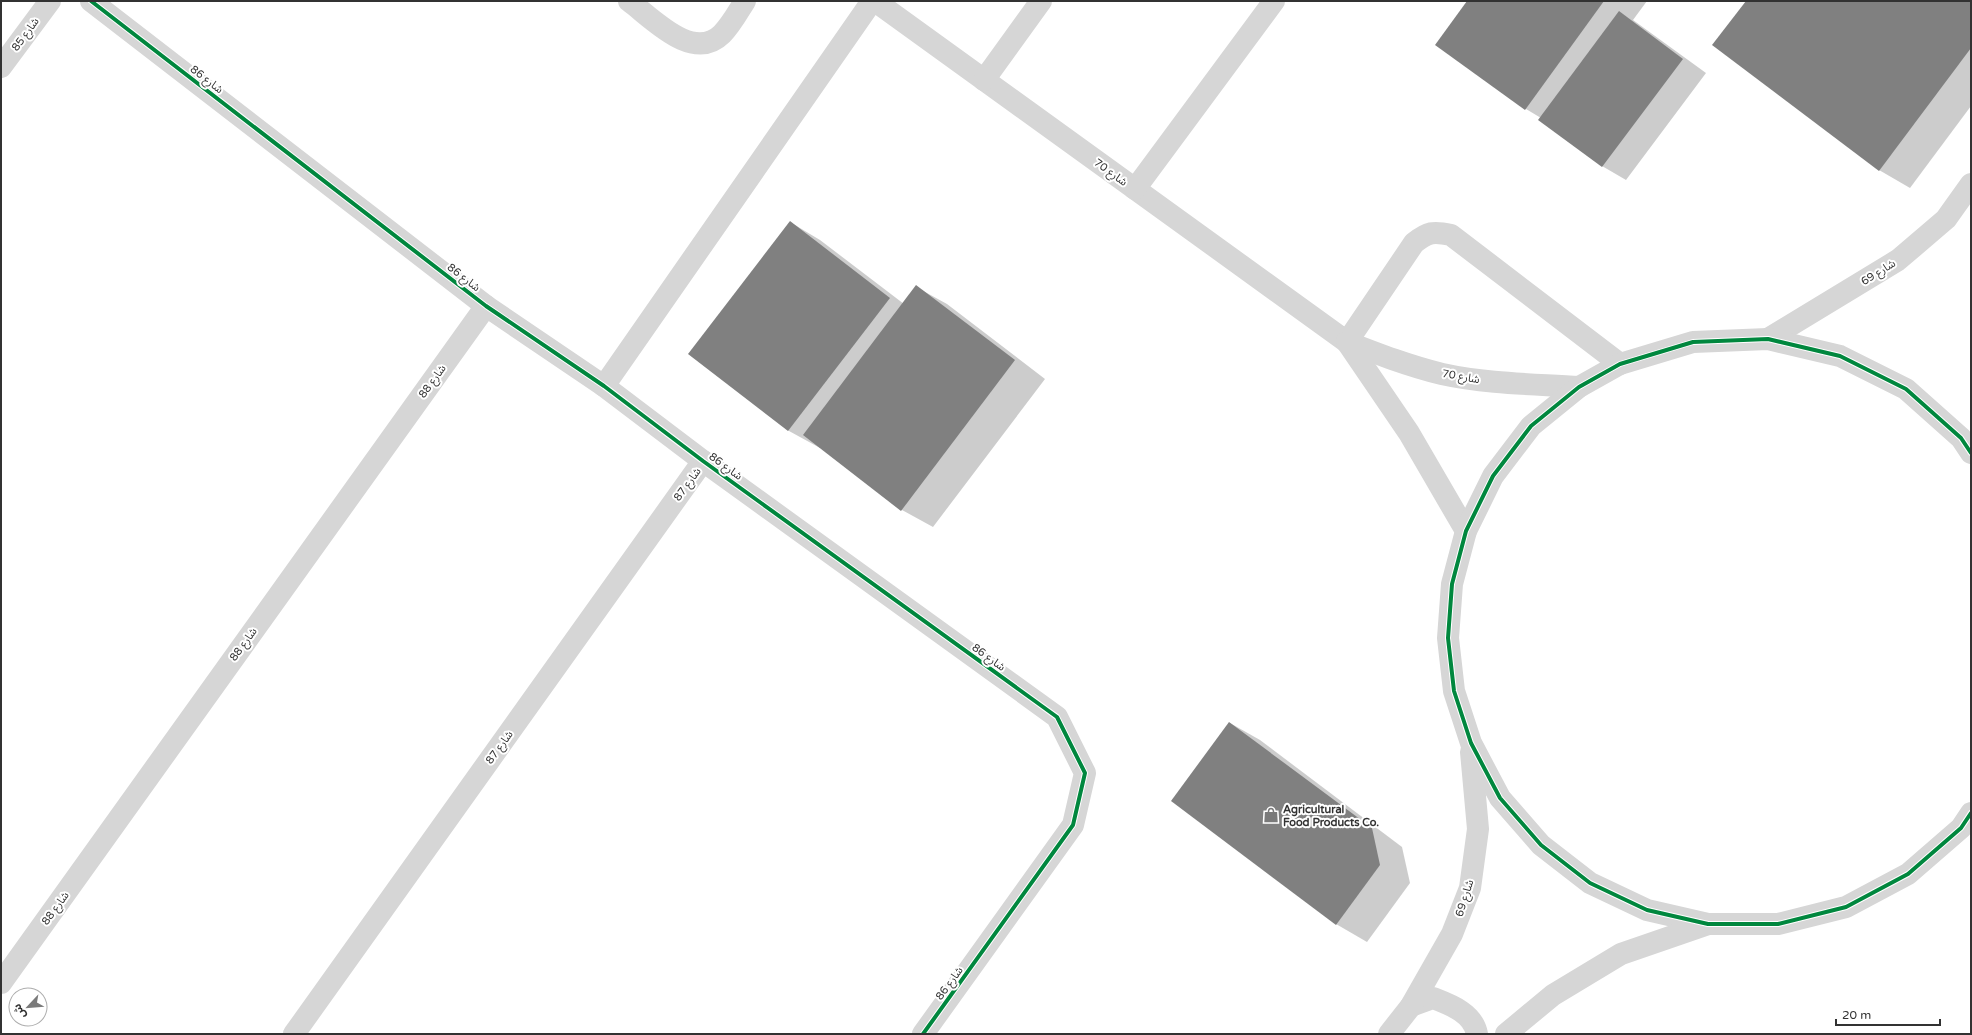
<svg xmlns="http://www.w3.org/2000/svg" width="1972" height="1035" font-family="'Varela Round','Noto Sans Arabic',sans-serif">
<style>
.shadow{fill:#0003}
.building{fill:#808080}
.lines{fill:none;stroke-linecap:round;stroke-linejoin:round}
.minor{stroke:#d6d6d6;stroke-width:22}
.cycleway-casing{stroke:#fff;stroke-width:6}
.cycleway{stroke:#00873e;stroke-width:4}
.labels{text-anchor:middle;stroke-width:4;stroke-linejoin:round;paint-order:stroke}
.street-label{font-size:11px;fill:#323232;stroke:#fff}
.poi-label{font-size:11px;font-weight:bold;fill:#323232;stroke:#fff;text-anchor:start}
</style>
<rect width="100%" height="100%" fill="#fff"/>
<!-- shadow -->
<g class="shadow">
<polygon points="1468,1 1647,1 1633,20 1706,73 1626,180 1602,166 1541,118 1526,109 1436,45"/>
<polygon points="1747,1 1971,1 1971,106 1910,188 1879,170"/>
<polygon points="790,222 820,240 904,304 916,287 947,304 1045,379 933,527 902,510 820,447 820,448 789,431 689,354"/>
<polygon points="1230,723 1260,740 1402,847 1410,883 1367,942 1336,924"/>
</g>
<!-- building -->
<g class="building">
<polygon points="1467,1 1604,1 1525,110 1435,45"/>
<polygon points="1746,1 1971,1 1971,48 1879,171 1712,45"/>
<polygon points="1619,11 1683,59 1602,167 1538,120"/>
<polygon points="790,221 890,298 788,431 688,354"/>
<polygon points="916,285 1015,360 901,511 803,435"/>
<polygon points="1229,722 1372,828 1380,865 1336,925 1171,801"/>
</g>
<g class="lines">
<!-- minor -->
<g class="minor">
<polyline points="91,1 486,306 604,386 703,461 1057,717 1085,773 1073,825 923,1034"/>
<path d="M629,1C652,18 693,63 722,34C731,25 738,12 745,1"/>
<path d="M875,1L1347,342C1378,354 1409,366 1442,374C1487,384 1534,384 1579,387"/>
<polyline points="1,67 50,1"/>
<polyline points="984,80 1041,1"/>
<polyline points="1135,189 1274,1"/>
<polyline points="1768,339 1898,260 1946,219 1971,184"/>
<path d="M1347,342L1414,243C1428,232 1433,231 1451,235L1620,364"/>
<polyline points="1347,342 1409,433 1466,531"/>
<polyline points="604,386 872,1"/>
<polyline points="1971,453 1961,438 1906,389 1840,356 1768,339 1693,342 1620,364 1579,387 1531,426 1493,476 1466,531 1452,584 1448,638 1454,691 1471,743 1500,798 1541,845 1590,883 1647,910 1708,924 1778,924 1846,907 1908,874 1961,828 1971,813"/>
<polyline points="1,983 486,306"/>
<path d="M1411,1006L1433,998C1451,1005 1473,1013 1477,1034"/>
<polyline points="294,1034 703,461"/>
<polyline points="1389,1034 1411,1006 1452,934 1470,888 1478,829 1471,752"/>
<polyline points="1506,1034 1553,995 1621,954 1708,924"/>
</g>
<defs>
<g id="cycleway">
<polyline points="91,1 486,306 604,386 703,461 1057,717 1085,773 1073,825 923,1034"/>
<polyline points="1971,453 1961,438 1906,389 1840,356 1768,339 1693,342 1620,364 1579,387 1531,426 1493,476 1466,531 1452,584 1448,638 1454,691 1471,743 1500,798 1541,845 1590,883 1647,910 1708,924 1778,924 1846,907 1908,874 1961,828 1971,813"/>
</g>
</defs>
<!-- cycleway casing -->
<use href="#cycleway" class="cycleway-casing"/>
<!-- cycleway -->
<use href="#cycleway" class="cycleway"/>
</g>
<!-- icons -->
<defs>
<symbol id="shop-bare" viewBox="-9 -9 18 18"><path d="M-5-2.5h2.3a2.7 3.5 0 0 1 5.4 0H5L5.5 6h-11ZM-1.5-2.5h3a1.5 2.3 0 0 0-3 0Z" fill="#7a7a7a" stroke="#fff" stroke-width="2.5" paint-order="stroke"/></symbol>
</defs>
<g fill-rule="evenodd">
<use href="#shop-bare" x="1260" y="804" width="22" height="22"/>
</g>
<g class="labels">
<!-- street labels -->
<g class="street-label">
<text transform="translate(25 34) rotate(-54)" y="4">شارع 85</text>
<text transform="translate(207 79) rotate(38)" y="4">شارع 86</text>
<text transform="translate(1111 172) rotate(36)" y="4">شارع 70</text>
<text transform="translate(1878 272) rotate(-32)" y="4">شارع 69</text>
<text transform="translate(464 277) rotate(38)" y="4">شارع 86</text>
<text transform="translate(1461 376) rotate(10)" y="4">شارع 70</text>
<text transform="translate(432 381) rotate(-54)" y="4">شارع 88</text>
<text transform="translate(726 466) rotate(36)" y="4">شارع 86</text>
<text transform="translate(687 484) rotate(-54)" y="4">شارع 87</text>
<text transform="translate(243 644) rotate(-54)" y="4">شارع 88</text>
<text transform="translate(989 657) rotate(36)" y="4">شارع 86</text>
<text transform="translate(499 747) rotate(-54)" y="4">شارع 87</text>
<text transform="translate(1464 898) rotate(-73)" y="4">شارع 69</text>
<text transform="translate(55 908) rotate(-54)" y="4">شارع 88</text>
<text transform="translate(949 983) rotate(-54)" y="4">شارع 86</text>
</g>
<!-- poi labels -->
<g class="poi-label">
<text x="1283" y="813">Agricultural<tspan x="1283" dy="13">Food Products Co.</tspan></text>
</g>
</g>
<!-- border -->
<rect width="1972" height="1035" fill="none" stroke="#323232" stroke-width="4"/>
<!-- north arrow -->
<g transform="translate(28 1007) rotate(244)"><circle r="19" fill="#ffffff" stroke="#adadad"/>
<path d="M0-3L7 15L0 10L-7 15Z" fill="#7a7a7a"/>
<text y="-6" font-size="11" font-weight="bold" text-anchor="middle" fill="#323232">ش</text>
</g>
<!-- scale -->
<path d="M1836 1019v6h104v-6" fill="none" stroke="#323232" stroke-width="2"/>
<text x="1842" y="1019" font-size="12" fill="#323232" stroke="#ffffff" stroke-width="3" paint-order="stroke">20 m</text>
</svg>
